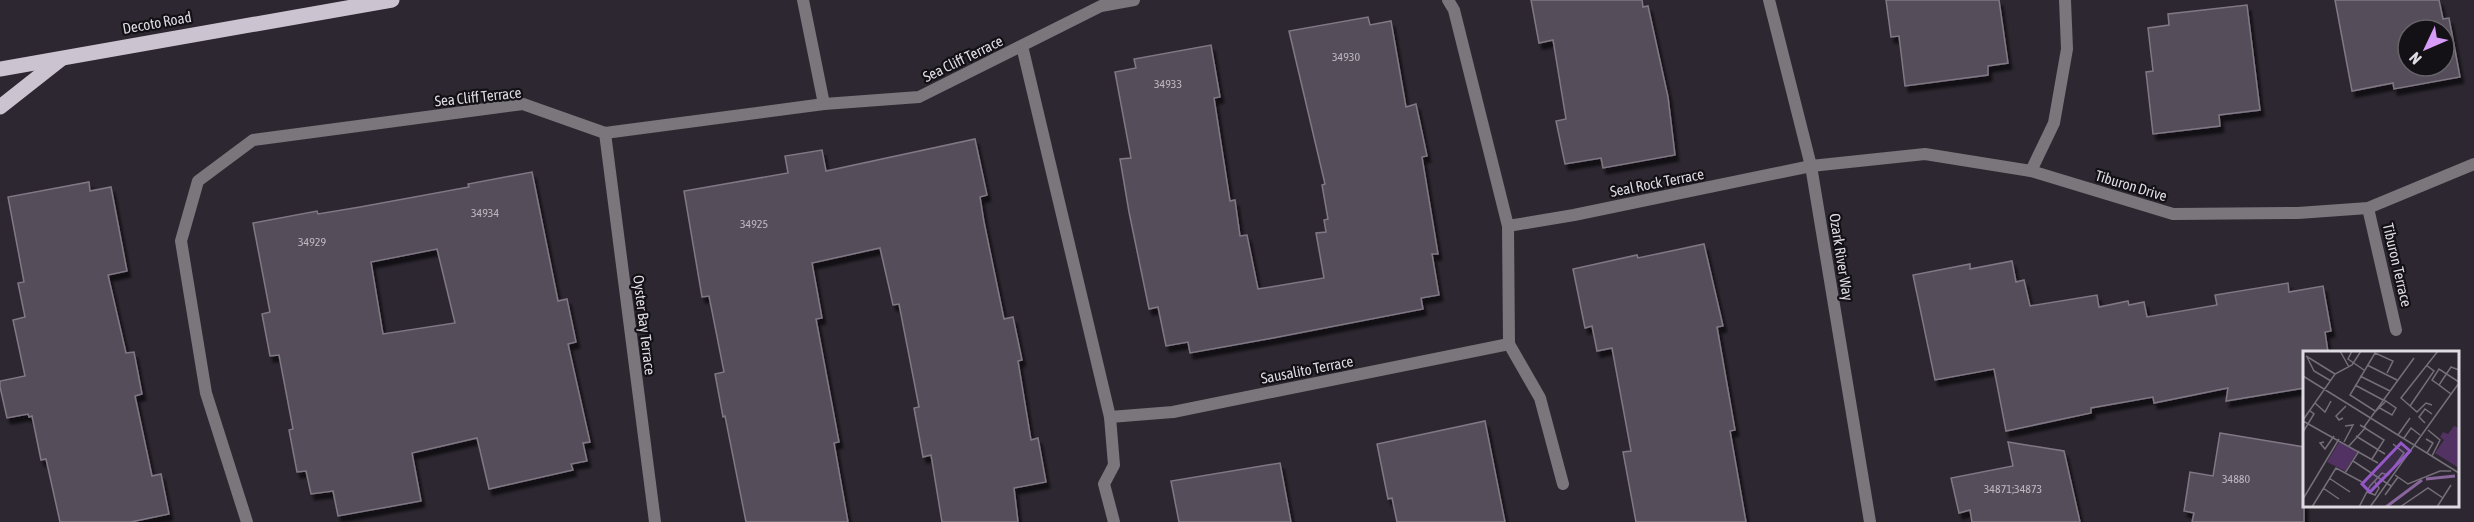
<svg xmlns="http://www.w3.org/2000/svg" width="2474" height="522" font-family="'Asap Condensed',sans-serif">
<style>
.building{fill:#554e5a;stroke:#817885;stroke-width:1.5;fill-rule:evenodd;filter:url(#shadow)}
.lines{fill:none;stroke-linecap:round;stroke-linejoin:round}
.street{stroke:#7a767c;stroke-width:12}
.primary{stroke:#cbc3cf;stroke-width:15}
.labels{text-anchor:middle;stroke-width:4.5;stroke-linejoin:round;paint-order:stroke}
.number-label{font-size:12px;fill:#bcb8c0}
.street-label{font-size:15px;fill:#dfdbe2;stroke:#141116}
.inset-river{fill:none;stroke:#89659d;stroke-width:3}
.inset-road{fill:none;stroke:#746f78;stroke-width:1.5}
.view{fill:#9458c8;fill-opacity:0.15;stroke:#9458c8;stroke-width:3}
.inset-edge{fill:none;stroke:#dfdbe2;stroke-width:3}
</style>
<defs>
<filter id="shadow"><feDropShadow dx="3.5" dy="6" stdDeviation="1.5" flood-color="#0009"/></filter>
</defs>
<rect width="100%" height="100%" fill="#2d2731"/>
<!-- building -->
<g class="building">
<polygon points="1531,0 1642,0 1643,7 1648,6 1668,97 1675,155 1603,168 1601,158 1565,164 1556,121 1566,119 1553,40 1539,43"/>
<polygon points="1886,0 1999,0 2008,63 1988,66 1988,75 1905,86 1899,36 1891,37"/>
<path d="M2335,0H2439L2443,19L2449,18L2460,77L2394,89L2393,83L2352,91ZM2408,30H2444V66H2408Z"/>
<polygon points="2247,5 2260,110 2219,115 2220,126 2153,134 2146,72 2153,71 2148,28 2169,25 2168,14"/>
<polygon points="1368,17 1370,25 1391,21 1406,107 1416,104 1427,156 1422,157 1438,254 1432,254 1439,295 1421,298 1423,309 1273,338 1190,353 1188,342 1166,346 1158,307 1149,309 1129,212 1120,159 1131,158 1115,72 1136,68 1134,59 1211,45 1220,97 1214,98 1230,201 1235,200 1240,236 1247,235 1258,289 1324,278 1316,233 1326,232 1324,220 1328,219 1322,185 1325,184 1289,31"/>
<polygon points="975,139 987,195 980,197 984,222 1004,319 1013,317 1022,360 1018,361 1031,440 1038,438 1046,482 1014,488 1018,522 942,522 931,455 923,457 914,408 919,407 899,304 893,305 880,248 812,263 822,318 816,319 839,442 834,443 848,522 746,522 725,416 723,417 715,374 724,372 709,296 702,297 684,191 788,173 785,156 822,150 826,171"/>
<path d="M532,172L558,301L567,299L576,342L568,344L590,442L583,443L587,461L571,464L573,470L489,489L477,438L412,453L421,501L338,516L333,491L311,494L306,471L297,472L289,430L293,429L279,355L270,356L262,314L270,312L253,223L317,211L318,214L360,207L469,187L468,184ZM437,249L455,323L383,334L371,262Z"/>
<polygon points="89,182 90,191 111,187 127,271 108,275 126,353 134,352 142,394 135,396 152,476 161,474 169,514 131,522 60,522 46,459 41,460 32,416 29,417 28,414 7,418 0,387 0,381 25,376 13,320 25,317 18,283 24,282 8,197"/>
<polygon points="1704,244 1723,326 1717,327 1735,430 1730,431 1746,522 1636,522 1623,452 1631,451 1612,348 1597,351 1592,326 1585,328 1573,269 1637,255 1638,258"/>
<polygon points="2012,261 2016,282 2024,280 2030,306 2097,295 2099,307 2128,301 2129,305 2144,302 2147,317 2217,305 2215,295 2288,283 2289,292 2323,286 2331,331 2325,332 2328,352 2304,352 2304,388 2226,401 2228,388 2154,403 2153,397 2091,408 2091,413 2006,431 1994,369 1935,380 1913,275 1970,264 1970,269"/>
<polygon points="1485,421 1505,522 1397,522 1392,498 1388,499 1377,444"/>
<polygon points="2220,433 2304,447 2304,522 2192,522 2194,513 2184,511 2190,472 2213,476"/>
<polygon points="2008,442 2064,451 2080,522 1972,522 1970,510 1959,513 1951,478 2013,466"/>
<polygon points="1280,463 1291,522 1179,522 1171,481"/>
</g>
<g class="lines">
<!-- street -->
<g class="street">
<polyline points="803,0 824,104"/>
<polyline points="1448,0 1454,10 1508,226 1574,215 1811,166 1925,154 2031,171 2173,214 2298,213 2368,208 2474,164"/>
<polyline points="1769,0 1811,166 1870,522"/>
<polyline points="1022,46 1110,417 1114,465 1104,484 1114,522"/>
<polyline points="605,133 655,522"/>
<polyline points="2031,171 2054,123 2067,49 2065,0"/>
<polyline points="2368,208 2396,330"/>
<polyline points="1508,226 1509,344 1540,398 1563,484"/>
<polyline points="1110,417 1173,412 1509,344"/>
<polyline points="247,522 206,393 181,241 198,181 253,140 523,104 605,133 824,104 919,97 1101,6 1134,0"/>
</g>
<!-- primary -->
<g class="primary">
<polyline points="0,69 392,0"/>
<polyline points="0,107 61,59"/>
</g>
</g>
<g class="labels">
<!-- number labels -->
<g class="number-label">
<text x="1346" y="61">34930</text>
<text x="1168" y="88">34933</text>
<text x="485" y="217">34934</text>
<text x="754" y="228">34925</text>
<text x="312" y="246">34929</text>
<text x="2236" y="483">34880</text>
<text x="2013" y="493">34871;34873</text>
</g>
<!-- street labels -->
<g class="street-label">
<text transform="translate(157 23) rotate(-10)" y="5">Decoto Road</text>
<text transform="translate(963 59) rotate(-26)" y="5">Sea Cliff Terrace</text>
<text transform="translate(478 97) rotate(-6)" y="5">Sea Cliff Terrace</text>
<text transform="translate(1657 183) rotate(-11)" y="5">Seal Rock Terrace</text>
<text transform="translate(2131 186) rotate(17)" y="5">Tiburon Drive</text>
<text transform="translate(1841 257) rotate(81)" y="5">Ozark River Way</text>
<text transform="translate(2397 265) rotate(77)" y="5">Tiburon Terrace</text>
<text transform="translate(644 325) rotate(83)" y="5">Oyster Bay Terrace</text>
<text transform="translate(1307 370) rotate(-11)" y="5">Sausalito Terrace</text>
</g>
</g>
<!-- overview -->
<g transform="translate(2303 351)">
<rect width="156" height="156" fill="#2d2731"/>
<path d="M151,75L156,77V117L132,102L141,89L137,86L140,81L145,83ZM36,91L54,101L42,120L24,111Z" fill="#523163"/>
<path class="inset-river" d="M123,128L152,125M83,156L119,129"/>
<path class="inset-road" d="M37,0L46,16M49,0L45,8L61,19M3,5L32,23M4,6L11,20L28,30M64,14L94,29M0,25L156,122M57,25L87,40M52,34L80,49M136,34L129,29L136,18L156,31M148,43L136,34L148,16L156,19M12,52L22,61L28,50M129,54L123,52L114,61L98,47L135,0M107,55L131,20L123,14M75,56L89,64L93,57L80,48M72,60L47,44L72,2L90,10L84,22M70,63L83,50M40,67L36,69L33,65L43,55M0,69L32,23L49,14L58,0M0,70L75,112M122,72L116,66L122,58L129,63M57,74L81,89L69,108M61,76L111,7M125,79L137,89L129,105M0,81L11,63L6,59M95,84L107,67M53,85L82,103M101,87L108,77L117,84M123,88L130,92L124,102M21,91L17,92L22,98L31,85M41,91L50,74L42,75M46,95L63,76M50,110L88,135M42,122L56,100M92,124L105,133L137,120H148M26,127L47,141M20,137L36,148M64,141L72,144L76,137L72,131M82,144L95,126M0,148L36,88M9,156L33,117L59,131M56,156L67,135L79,122L85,124L101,102L90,93M67,156L156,32M97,156L125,137L140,147M134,156L148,134"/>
<path class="view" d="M98,92L107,100L67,141L59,133Z"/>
<rect width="156" height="156" class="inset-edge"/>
</g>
<!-- north arrow -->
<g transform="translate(2426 48) rotate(226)"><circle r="28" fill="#141116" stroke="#656268" stroke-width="1.5"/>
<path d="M0-4.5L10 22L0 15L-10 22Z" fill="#d89bf8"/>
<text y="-9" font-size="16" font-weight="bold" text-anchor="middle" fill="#dfdbe2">N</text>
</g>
</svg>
